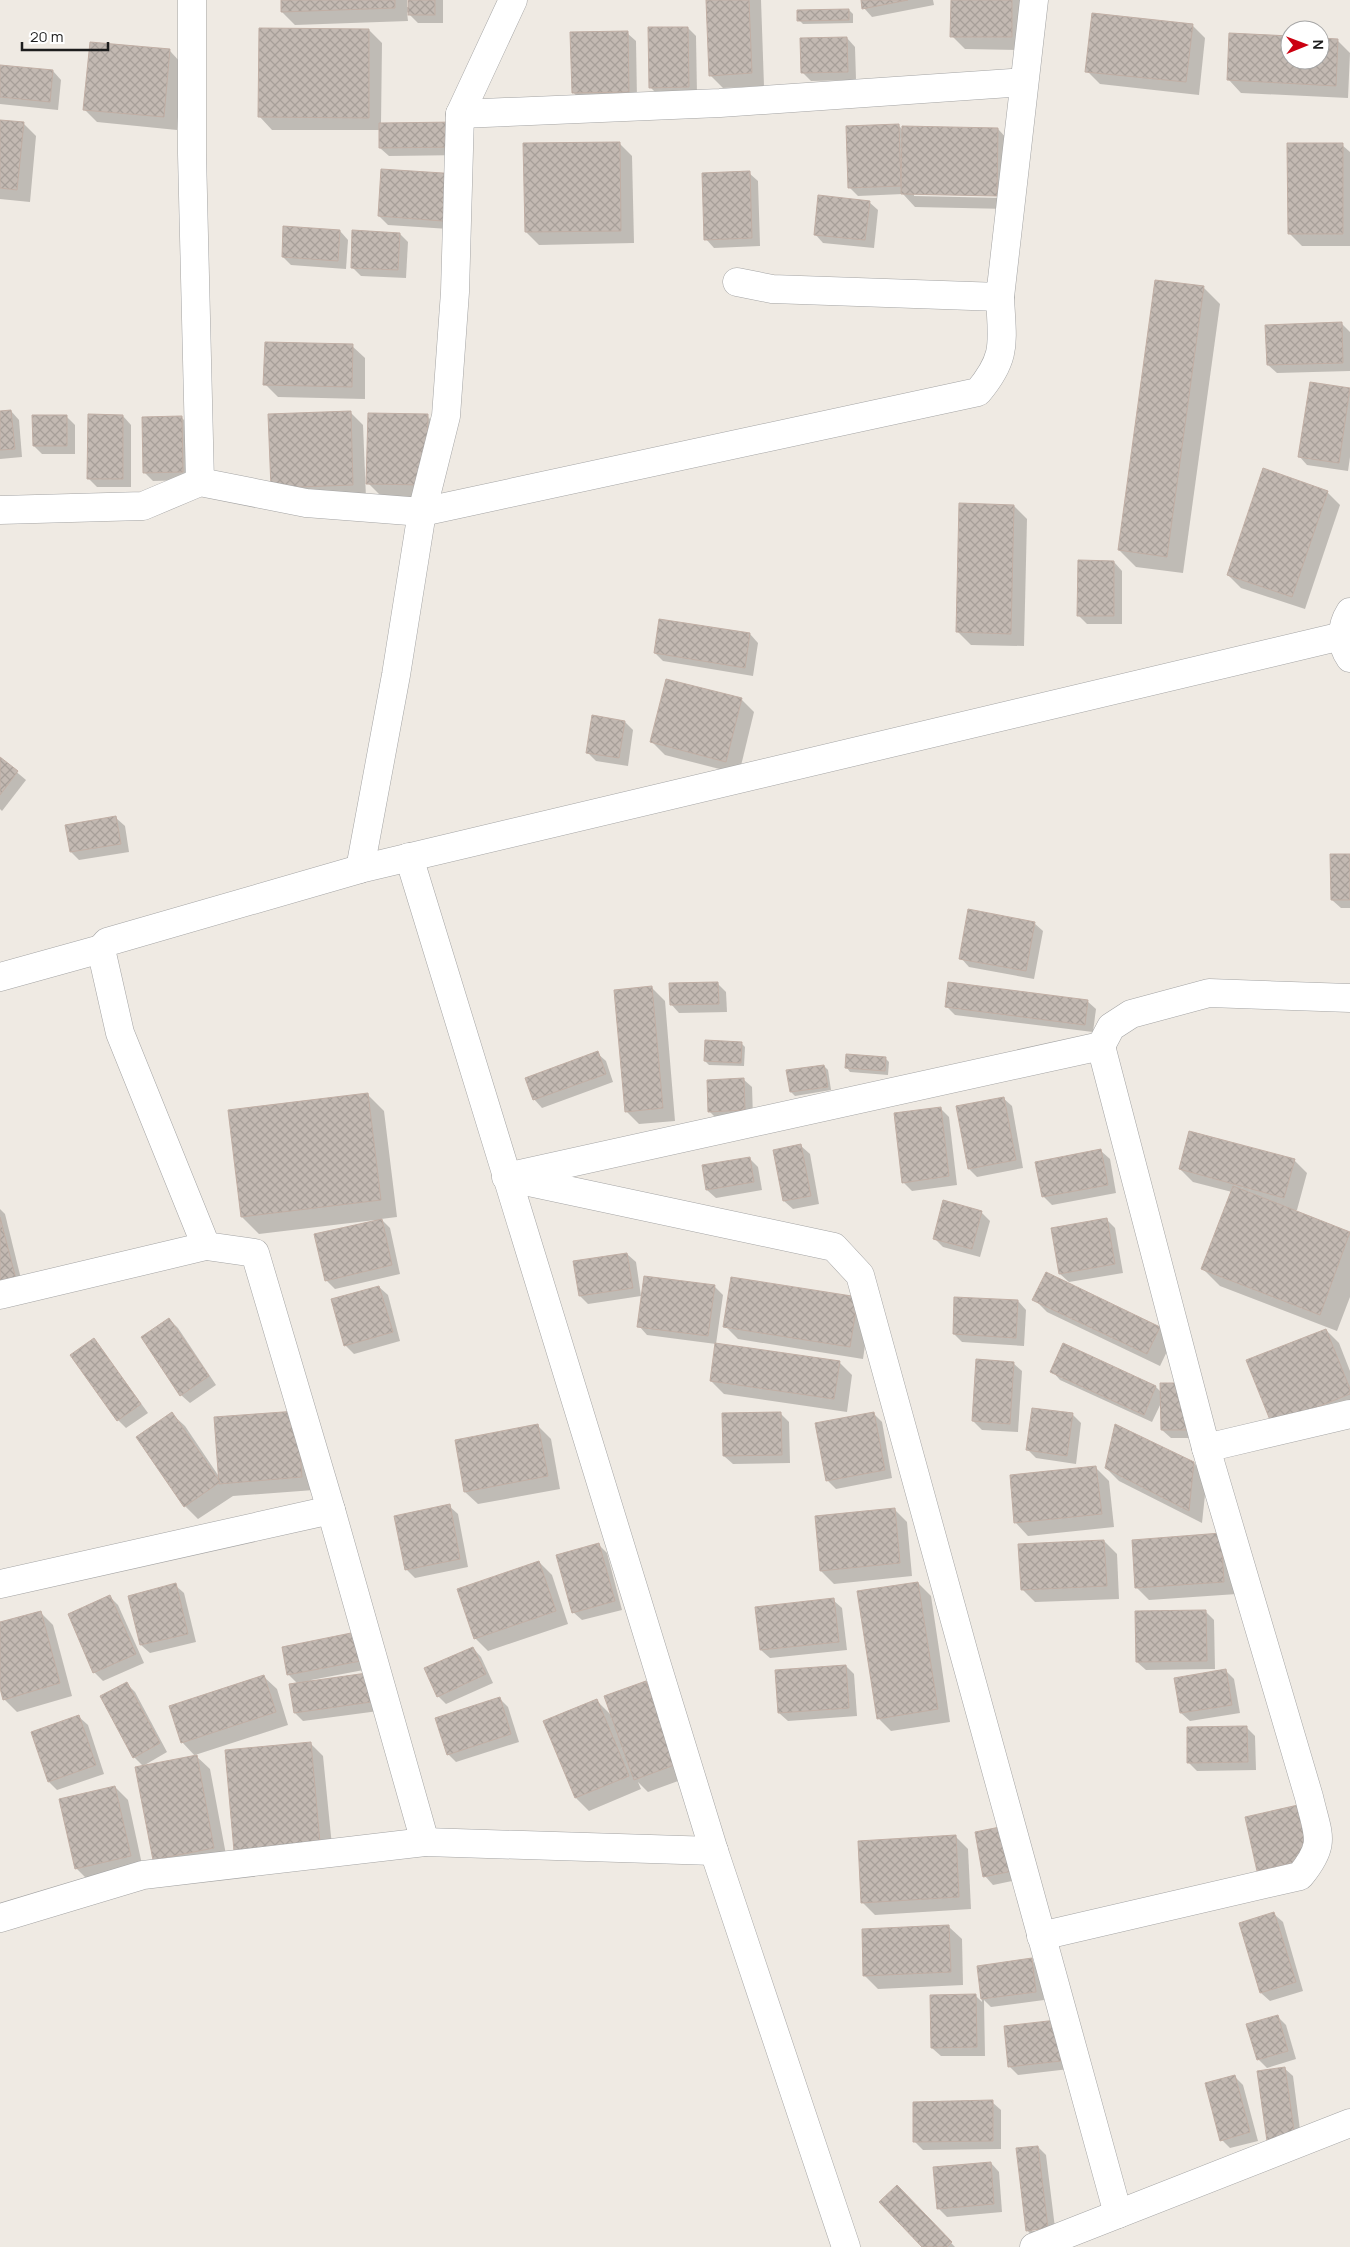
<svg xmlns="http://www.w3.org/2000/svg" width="1350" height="2247" font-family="Manrope,sans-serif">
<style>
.shadow{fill:#0003;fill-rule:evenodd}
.building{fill:url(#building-cross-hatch);stroke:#c1afa5}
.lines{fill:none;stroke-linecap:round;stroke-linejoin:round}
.minor-casing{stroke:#a4a4a4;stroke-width:29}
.tertiary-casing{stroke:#a4a4a4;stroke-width:29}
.minor{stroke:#fff;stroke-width:28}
.tertiary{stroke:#fff;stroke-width:28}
</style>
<defs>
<pattern id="building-cross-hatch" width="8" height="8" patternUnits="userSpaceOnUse" patternTransform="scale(1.25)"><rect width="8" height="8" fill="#c3b9b2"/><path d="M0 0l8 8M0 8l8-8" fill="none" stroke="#a79f99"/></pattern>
</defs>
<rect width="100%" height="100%" fill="#efeae3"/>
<!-- shadow -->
<g class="shadow">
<polygon points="282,0 407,0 407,7 409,7 409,0 443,0 443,23 418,23 407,12 408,21 295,25 282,12"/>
<polygon points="707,0 761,0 764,86 723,88 710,75"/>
<polygon points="862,0 933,0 934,5 872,17 864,8"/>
<polygon points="952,0 1025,0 1024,50 965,49 952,36"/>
<polygon points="849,10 853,14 853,23 803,24 799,20"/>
<polygon points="1192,25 1205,38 1199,95 1100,84 1087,71"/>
<polygon points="688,28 696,36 697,95 659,96 650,87"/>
<polygon points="369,30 382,43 381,124 457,123 466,155 389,156 380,148 380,130 272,130 260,117"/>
<polygon points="627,33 636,41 637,100 581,101 573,92"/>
<polygon points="847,38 855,47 856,80 811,81 802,72"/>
<polygon points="1290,38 1290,60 1320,60 1320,39 1337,40 1350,53 1348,98 1241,93 1229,80"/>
<polygon points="170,51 182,64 177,130 97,122 85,110"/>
<polygon points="0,66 53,71 61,80 58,110 0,104"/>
<polygon points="0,121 23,123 36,136 30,202 0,199"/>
<path d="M899,126L904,131L998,129L1010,142L1009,209L915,207L903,194L858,196L850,188ZM914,193L1003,195V198L914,196Z"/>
<polygon points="619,143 632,156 634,243 539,245 526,232"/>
<polygon points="1342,145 1350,152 1350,246 1302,246 1289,233"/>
<polygon points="749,173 758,181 760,246 714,248 706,239"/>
<polygon points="466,184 464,230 388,225 379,216"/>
<polygon points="869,202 878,210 874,248 823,243 815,234"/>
<polygon points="340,231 348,240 346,269 291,265 283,257"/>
<polygon points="400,234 408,242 406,278 361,276 352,267"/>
<polygon points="1203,287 1220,304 1183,573 1136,567 1119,550"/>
<polygon points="1341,323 1350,332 1350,371 1277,373 1268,365"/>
<polygon points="352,346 365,358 365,399 278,397 265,384"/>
<polygon points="1311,383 1350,390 1350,457 1348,471 1307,465 1299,456"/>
<polygon points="11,411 19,420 22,457 0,459 0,412"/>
<polygon points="350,412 363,425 366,498 285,501"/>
<polygon points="66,416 75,425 75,454 42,454 34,446"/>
<polygon points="123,416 131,425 131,487 97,487 89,479"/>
<polygon points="427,416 440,429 439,498 381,496 368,483"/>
<polygon points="182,418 190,426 191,480 153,481 144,472"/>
<polygon points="1327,492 1340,505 1305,609 1241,588 1228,575"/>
<polygon points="1014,506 1027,519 1024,646 971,645 958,632"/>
<polygon points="1114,562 1122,571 1122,624 1087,624 1079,616"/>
<polygon points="750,634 758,643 753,676 663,661 655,653"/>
<polygon points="741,699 754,712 739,774 665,755 652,742"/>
<polygon points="625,722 633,730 628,766 596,761 587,752"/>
<polygon points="0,758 26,780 2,811 0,809"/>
<polygon points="116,818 125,826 129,852 79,860 71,852"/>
<polygon points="1350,855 1350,908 1341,908 1332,900"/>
<polygon points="1034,923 1043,931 1034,979 969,967 961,958"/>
<polygon points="718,984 726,992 727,1012 679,1013 671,1004"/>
<polygon points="652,988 665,1001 675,1121 639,1124 626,1111"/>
<polygon points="1087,1001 1096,1009 1093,1032 955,1015 947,1007"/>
<polygon points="741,1043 745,1047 744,1066 709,1065 705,1061"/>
<polygon points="597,1053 606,1061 613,1082 542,1108 534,1099"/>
<polygon points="885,1058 889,1062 888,1075 850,1072 847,1068"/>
<polygon points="824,1066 828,1070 831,1090 795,1096 791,1092"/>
<polygon points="743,1079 752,1087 753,1118 718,1120 709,1111"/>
<polygon points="367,1094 384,1111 397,1217 381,1219 390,1228 400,1274 335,1289 326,1280 375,1220 259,1234 242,1217"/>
<polygon points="1003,1098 1012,1106 1023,1168 977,1177 969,1169"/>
<polygon points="941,1109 949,1117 957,1185 912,1191 903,1182"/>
<polygon points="801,1146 810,1154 819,1204 793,1209 784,1201 774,1151"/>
<polygon points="1101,1151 1110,1159 1116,1193 1052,1205 1043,1196"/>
<polygon points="749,1158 758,1167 762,1190 716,1198 707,1190"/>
<polygon points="1294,1160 1307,1173 1297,1210 1290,1210 1350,1233 1350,1297 1337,1331 1220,1286 1203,1269 1232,1192 1193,1182 1180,1169"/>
<polygon points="0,1209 5,1214 24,1291 0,1298"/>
<polygon points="981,1212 990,1221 980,1257 943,1247 934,1238"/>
<polygon points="1107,1220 1115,1228 1123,1273 1069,1282 1060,1274"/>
<polygon points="627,1254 636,1262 641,1296 588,1304 580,1296"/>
<polygon points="732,1279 870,1311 863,1359 738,1339 725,1326"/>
<polygon points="714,1286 723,1295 716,1344 839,1362 852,1375 847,1412 724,1394 711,1381 716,1344 647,1335 639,1326"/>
<polygon points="379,1287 388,1295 400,1341 354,1354 345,1345"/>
<polygon points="1034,1299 1159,1328 1172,1341 1160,1366 1047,1312"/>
<polygon points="1018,1301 1026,1310 1024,1346 962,1342 954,1334"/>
<polygon points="169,1319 178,1328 216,1385 190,1403 181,1395"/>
<polygon points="1326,1330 1339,1343 1350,1371 1350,1412 1273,1425"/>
<polygon points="94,1339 148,1413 126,1428 118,1420"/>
<polygon points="1064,1344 1156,1387 1162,1393 1161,1384 1194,1438 1171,1438 1162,1430 1162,1401 1152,1422 1060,1380 1052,1371"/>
<polygon points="1013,1363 1022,1371 1018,1432 982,1430 973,1421"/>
<polygon points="296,1412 314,1490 233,1496 198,1519 185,1506 172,1414 185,1426 220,1478"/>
<polygon points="873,1413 882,1422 892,1478 836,1489 827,1480"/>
<polygon points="781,1414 789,1422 790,1463 733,1464 724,1456"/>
<polygon points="1072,1414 1081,1423 1076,1464 1036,1458 1028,1450"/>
<polygon points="538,1426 551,1439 560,1489 478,1504 465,1492"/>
<polygon points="1194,1463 1207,1476 1202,1523 1119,1481 1106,1468"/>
<polygon points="1096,1468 1109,1481 1114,1527 1028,1536 1016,1523"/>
<polygon points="449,1506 458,1514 468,1567 415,1578 406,1569"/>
<polygon points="894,1509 907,1522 912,1576 834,1584 821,1571"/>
<polygon points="1221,1535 1237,1594 1149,1600 1136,1587"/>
<polygon points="1104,1541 1117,1554 1119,1599 1035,1602 1022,1589"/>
<polygon points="598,1544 607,1553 622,1610 582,1620 573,1612"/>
<polygon points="539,1562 552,1575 568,1624 488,1651 475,1638"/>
<polygon points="918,1583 931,1596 950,1722 891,1731 878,1718"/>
<polygon points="175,1585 184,1593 196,1642 150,1653 141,1645 129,1597"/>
<polygon points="110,1597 118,1605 144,1663 103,1681 94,1672"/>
<polygon points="833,1600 842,1608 847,1650 770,1658 761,1650"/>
<polygon points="40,1612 53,1625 72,1696 17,1712 4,1699 0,1683 0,1623"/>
<polygon points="1206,1612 1214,1620 1215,1669 1146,1670 1137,1662"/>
<polygon points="360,1632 374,1668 311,1680 312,1682 373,1673 386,1710 303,1721 295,1713 298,1684 288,1674"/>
<polygon points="473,1648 481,1657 493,1683 446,1704 438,1696"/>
<polygon points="846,1666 854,1674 857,1716 788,1721 779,1713"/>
<polygon points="1226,1671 1234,1679 1240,1713 1190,1721 1181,1713"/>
<polygon points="264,1677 277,1689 288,1725 195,1755 210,1769 227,1860 167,1872 154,1859 196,1757 182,1742"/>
<polygon points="646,1682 659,1695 689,1777 648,1792 638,1782 641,1789 589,1811 576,1798 545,1721 596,1700 612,1716"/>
<polygon points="127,1684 135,1692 167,1752 143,1766 134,1757 102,1697"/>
<polygon points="499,1698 508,1707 519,1742 456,1762 448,1754"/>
<polygon points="79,1717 88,1725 104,1774 57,1790 49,1782"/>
<polygon points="1246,1727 1255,1736 1256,1770 1197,1771 1188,1762"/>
<polygon points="310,1743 323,1756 333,1856 236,1850"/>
<polygon points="115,1787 128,1800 143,1869 89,1881 76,1868"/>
<polygon points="1306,1815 1317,1867 1266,1878 1258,1870"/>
<polygon points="955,1836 968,1849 971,1909 875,1915 862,1902"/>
<polygon points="1013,1836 1021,1879 993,1885 985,1876"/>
<polygon points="1274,1914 1283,1922 1303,1991 1270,2001 1261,1993"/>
<polygon points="949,1927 962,1939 963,1985 878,1989 865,1976"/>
<polygon points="1031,1960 1040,1968 1044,2000 991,2007 984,2000 985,2056 941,2056 932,2048 975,1995 982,2002 978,1967"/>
<polygon points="1277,2016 1286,2025 1296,2059 1267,2068 1258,2059"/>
<polygon points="1056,2021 1069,2069 1018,2075 1009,2066"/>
<polygon points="1284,2068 1293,2076 1302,2145 1259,2072"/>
<polygon points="1234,2076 1243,2085 1258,2141 1230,2148 1222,2140"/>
<polygon points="992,2102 1001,2110 1001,2149 923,2150 915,2142"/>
<path d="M1038,2147L1046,2155L1056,2236L1035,2239L1027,2230ZM1032,2229H1054L1032,2231Z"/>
<polygon points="991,2163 999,2172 1002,2212 947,2217 938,2208"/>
<polygon points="897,2187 955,2247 923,2247"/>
</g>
<!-- building -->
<g class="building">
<polygon points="281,0 395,0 395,8 281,12"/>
<rect x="408" y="0" width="27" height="15"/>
<polygon points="706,0 749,0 752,73 709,76"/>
<polygon points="861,0 908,0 862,9"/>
<polygon points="951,0 1012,0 1012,37 950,37"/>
<polygon points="849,9 849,20 797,21 797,10"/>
<polygon points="1092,13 1193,24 1186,82 1085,72"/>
<polygon points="648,27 688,27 689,87 649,88"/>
<polygon points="259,28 369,29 369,118 258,117"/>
<polygon points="628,31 629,92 572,93 570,32"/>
<polygon points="1229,33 1290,36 1290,60 1320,60 1320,38 1338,39 1336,86 1227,80"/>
<polygon points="847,37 848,72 801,73 800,38"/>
<polygon points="90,42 170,49 164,117 83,110"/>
<polygon points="0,65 53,70 50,102 0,97"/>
<polygon points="0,120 24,122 17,190 0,188"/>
<polygon points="458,122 458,147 379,148 379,123"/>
<polygon points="899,124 901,186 848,188 846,126"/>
<polygon points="902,126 998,128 997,196 901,194"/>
<polygon points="620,142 621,231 525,232 523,143"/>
<polygon points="1287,143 1343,143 1343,234 1288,234"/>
<polygon points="381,169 458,174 455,222 378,216"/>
<polygon points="750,171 752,238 704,240 702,173"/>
<polygon points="818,195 870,201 865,240 814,235"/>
<polygon points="283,226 340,230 338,261 282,257"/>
<polygon points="352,230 400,233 398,270 351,268"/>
<polygon points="1155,280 1204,286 1167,557 1118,550"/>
<polygon points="1342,322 1343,363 1267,365 1265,325"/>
<polygon points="265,342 353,344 352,387 263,385"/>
<polygon points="1310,382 1350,388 1339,463 1298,457"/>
<polygon points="11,410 15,449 0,450 0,411"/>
<polygon points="351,411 353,485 271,488 268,414"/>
<polygon points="368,413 428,414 427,485 366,484"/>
<polygon points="88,414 123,415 123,479 87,479"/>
<polygon points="32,415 67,415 67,446 33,446"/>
<polygon points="182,416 183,472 143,473 142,417"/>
<polygon points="1263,468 1328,491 1292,597 1227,575"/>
<polygon points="959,503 1014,505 1011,634 956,632"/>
<polygon points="1078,560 1114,561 1114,616 1077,616"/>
<polygon points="659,619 750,633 745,668 654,653"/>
<polygon points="666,679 742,698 726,762 650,742"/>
<polygon points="592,715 625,721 619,758 586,753"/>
<polygon points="0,757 18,771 0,795"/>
<polygon points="116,816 121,844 70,852 65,825"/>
<polygon points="1330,854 1350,854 1350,900 1331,900"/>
<polygon points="968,909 1035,922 1026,971 959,959"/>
<polygon points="718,982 719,1004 670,1005 669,983"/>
<polygon points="948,982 1088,1000 1085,1025 945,1007"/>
<polygon points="652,986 663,1108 625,1112 614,990"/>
<polygon points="705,1040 742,1042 741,1063 704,1061"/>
<polygon points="598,1051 606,1074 533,1100 525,1078"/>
<polygon points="846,1054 886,1057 885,1071 845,1068"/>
<polygon points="824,1065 828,1087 790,1092 786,1070"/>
<polygon points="744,1078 745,1110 708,1112 707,1080"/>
<polygon points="368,1093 381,1200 241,1217 228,1110"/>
<polygon points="1004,1097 1016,1160 968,1169 956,1106"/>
<polygon points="941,1107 949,1176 902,1183 894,1113"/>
<polygon points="1189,1131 1295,1159 1284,1198 1179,1169"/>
<polygon points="801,1144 811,1196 783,1201 773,1150"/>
<polygon points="1101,1149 1108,1185 1042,1197 1035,1162"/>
<polygon points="750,1157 754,1182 706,1190 702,1165"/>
<polygon points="1233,1186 1350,1232 1320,1315 1201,1269"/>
<polygon points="943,1200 982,1211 972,1249 933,1239"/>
<polygon points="0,1217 17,1283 0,1287"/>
<polygon points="1107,1218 1115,1264 1059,1274 1051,1228"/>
<polygon points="382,1219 392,1265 325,1281 314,1234"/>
<polygon points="627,1253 633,1288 579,1296 573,1261"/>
<polygon points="1046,1272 1160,1327 1147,1354 1032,1300"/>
<polygon points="644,1276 715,1285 708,1336 637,1327"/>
<polygon points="731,1277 858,1297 850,1347 723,1327"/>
<polygon points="379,1286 393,1332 344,1346 331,1299"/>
<polygon points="954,1297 1018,1300 1016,1338 953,1334"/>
<polygon points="169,1318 209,1376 180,1396 141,1337"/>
<polygon points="1326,1329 1350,1389 1350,1394 1272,1425 1246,1360"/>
<polygon points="94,1338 141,1404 117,1421 70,1355"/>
<polygon points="715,1343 840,1361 834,1399 710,1381"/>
<polygon points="1063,1343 1156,1386 1144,1415 1050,1372"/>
<polygon points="976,1359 1014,1362 1010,1424 972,1421"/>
<polygon points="1160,1383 1185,1383 1186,1430 1161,1430"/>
<polygon points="1032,1408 1073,1413 1067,1456 1026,1450"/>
<polygon points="297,1411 302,1477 219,1484 214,1417"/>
<polygon points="172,1412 220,1482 184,1507 136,1437"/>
<polygon points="781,1412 782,1455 723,1456 722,1413"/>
<polygon points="874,1412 885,1470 826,1481 815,1423"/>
<polygon points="538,1424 548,1476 464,1492 455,1440"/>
<polygon points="1115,1424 1194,1462 1189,1511 1105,1468"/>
<polygon points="1096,1466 1102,1514 1014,1523 1010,1475"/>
<polygon points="450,1504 460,1559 405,1570 394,1516"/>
<polygon points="895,1508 900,1563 820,1571 815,1516"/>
<polygon points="1221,1533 1224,1582 1135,1588 1132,1540"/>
<polygon points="1104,1540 1107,1586 1021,1590 1018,1544"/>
<polygon points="599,1543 615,1601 572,1613 556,1555"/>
<polygon points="539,1561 556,1611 474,1639 457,1589"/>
<polygon points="918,1582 938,1709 877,1719 857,1591"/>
<polygon points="176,1583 188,1634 140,1645 128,1596"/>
<polygon points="110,1595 136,1654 93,1673 68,1614"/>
<polygon points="834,1598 839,1642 760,1650 755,1607"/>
<polygon points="1206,1610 1207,1661 1136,1662 1135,1611"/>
<polygon points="41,1611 60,1683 3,1700 0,1688 0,1622"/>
<polygon points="361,1631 366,1660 287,1675 282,1647"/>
<polygon points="473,1647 486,1674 437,1697 424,1668"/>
<polygon points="846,1665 849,1708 778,1713 775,1670"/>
<polygon points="1226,1669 1232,1705 1180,1713 1174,1678"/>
<polygon points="374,1672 378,1701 294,1713 289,1684"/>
<polygon points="264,1675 276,1712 181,1743 169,1706"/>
<polygon points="646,1681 677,1764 634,1780 604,1696"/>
<polygon points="127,1682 160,1743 133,1758 100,1696"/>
<polygon points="500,1697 511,1734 447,1755 435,1718"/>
<polygon points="597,1699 629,1776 575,1798 543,1721"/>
<polygon points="79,1715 96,1765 48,1782 31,1732"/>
<polygon points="1247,1726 1248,1762 1187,1763 1187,1727"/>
<polygon points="311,1742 320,1843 234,1851 225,1750"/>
<polygon points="197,1755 214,1848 153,1860 135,1767"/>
<polygon points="115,1786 131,1856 75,1869 59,1799"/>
<polygon points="1298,1805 1310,1859 1257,1871 1245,1817"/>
<polygon points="1005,1826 1013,1871 983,1877 975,1832"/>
<polygon points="956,1835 959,1897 861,1903 858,1841"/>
<polygon points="1274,1912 1296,1982 1260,1993 1239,1923"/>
<polygon points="949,1925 951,1972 863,1976 862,1929"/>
<polygon points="1032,1958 1036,1992 981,1999 977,1966"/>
<polygon points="976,1994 977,2047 931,2048 930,1995"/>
<polygon points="1278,2015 1288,2051 1257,2060 1246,2024"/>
<polygon points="1057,2020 1061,2061 1008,2067 1004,2026"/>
<polygon points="1285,2067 1295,2137 1267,2141 1257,2071"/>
<polygon points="1235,2075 1250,2132 1220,2141 1205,2083"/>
<polygon points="993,2100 993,2141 913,2142 913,2102"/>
<polygon points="1038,2146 1048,2228 1026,2231 1016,2148"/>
<polygon points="991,2162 994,2204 937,2209 933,2167"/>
<polygon points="897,2185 952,2242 947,2247 922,2247 879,2202"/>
</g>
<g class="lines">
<defs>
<g id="minor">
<polyline points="192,0 192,154 200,482"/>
<polyline points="460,114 720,103 1024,82"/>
<polyline points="737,282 772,289 1000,297 1034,0"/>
<path d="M0,510L143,506L200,482L306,503L422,512L978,392C1008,356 1002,342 1000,297"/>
<polyline points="409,857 714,1851 846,2247"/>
<polyline points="360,869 396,675 422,512 446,416 455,292 460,114 513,0"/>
<polyline points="0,977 101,949"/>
<polyline points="1101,1046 1111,1027 1131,1014 1209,993 1350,998"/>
<path d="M506,1177L1101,1046L1206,1448L1309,1797C1318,1836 1327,1843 1300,1876L1041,1936"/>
<polyline points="515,1179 834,1247 860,1275 1118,2214"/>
<polyline points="0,1295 206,1246"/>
<polyline points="1206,1448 1350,1414"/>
<polyline points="0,1584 331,1510"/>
<polyline points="425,1842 331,1510 255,1253 206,1246 120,1033 101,949 107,942 360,869 1342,636"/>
<polyline points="0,1918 143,1875 425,1842 714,1851"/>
<polyline points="1034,2247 1350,2123"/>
</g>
<path id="tertiary" d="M1350,612C1341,626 1340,644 1350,658"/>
</defs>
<!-- minor casing -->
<use href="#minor" class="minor-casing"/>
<!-- tertiary casing -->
<use href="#tertiary" class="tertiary-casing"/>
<!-- minor -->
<use href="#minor" class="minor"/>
<!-- tertiary -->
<use href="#tertiary" class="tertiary"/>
</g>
<!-- north arrow -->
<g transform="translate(1305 45) rotate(89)"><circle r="24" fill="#ffffff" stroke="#a5a5a5"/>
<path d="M0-4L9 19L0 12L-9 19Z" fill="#cb0010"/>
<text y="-8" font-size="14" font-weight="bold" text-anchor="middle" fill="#1d1d1d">N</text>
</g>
<!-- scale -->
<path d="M22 42v8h86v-8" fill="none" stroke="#1d1d1d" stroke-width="2.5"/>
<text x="30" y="42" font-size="15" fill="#1d1d1d" stroke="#ffffff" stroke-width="4" paint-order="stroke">20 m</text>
</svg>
